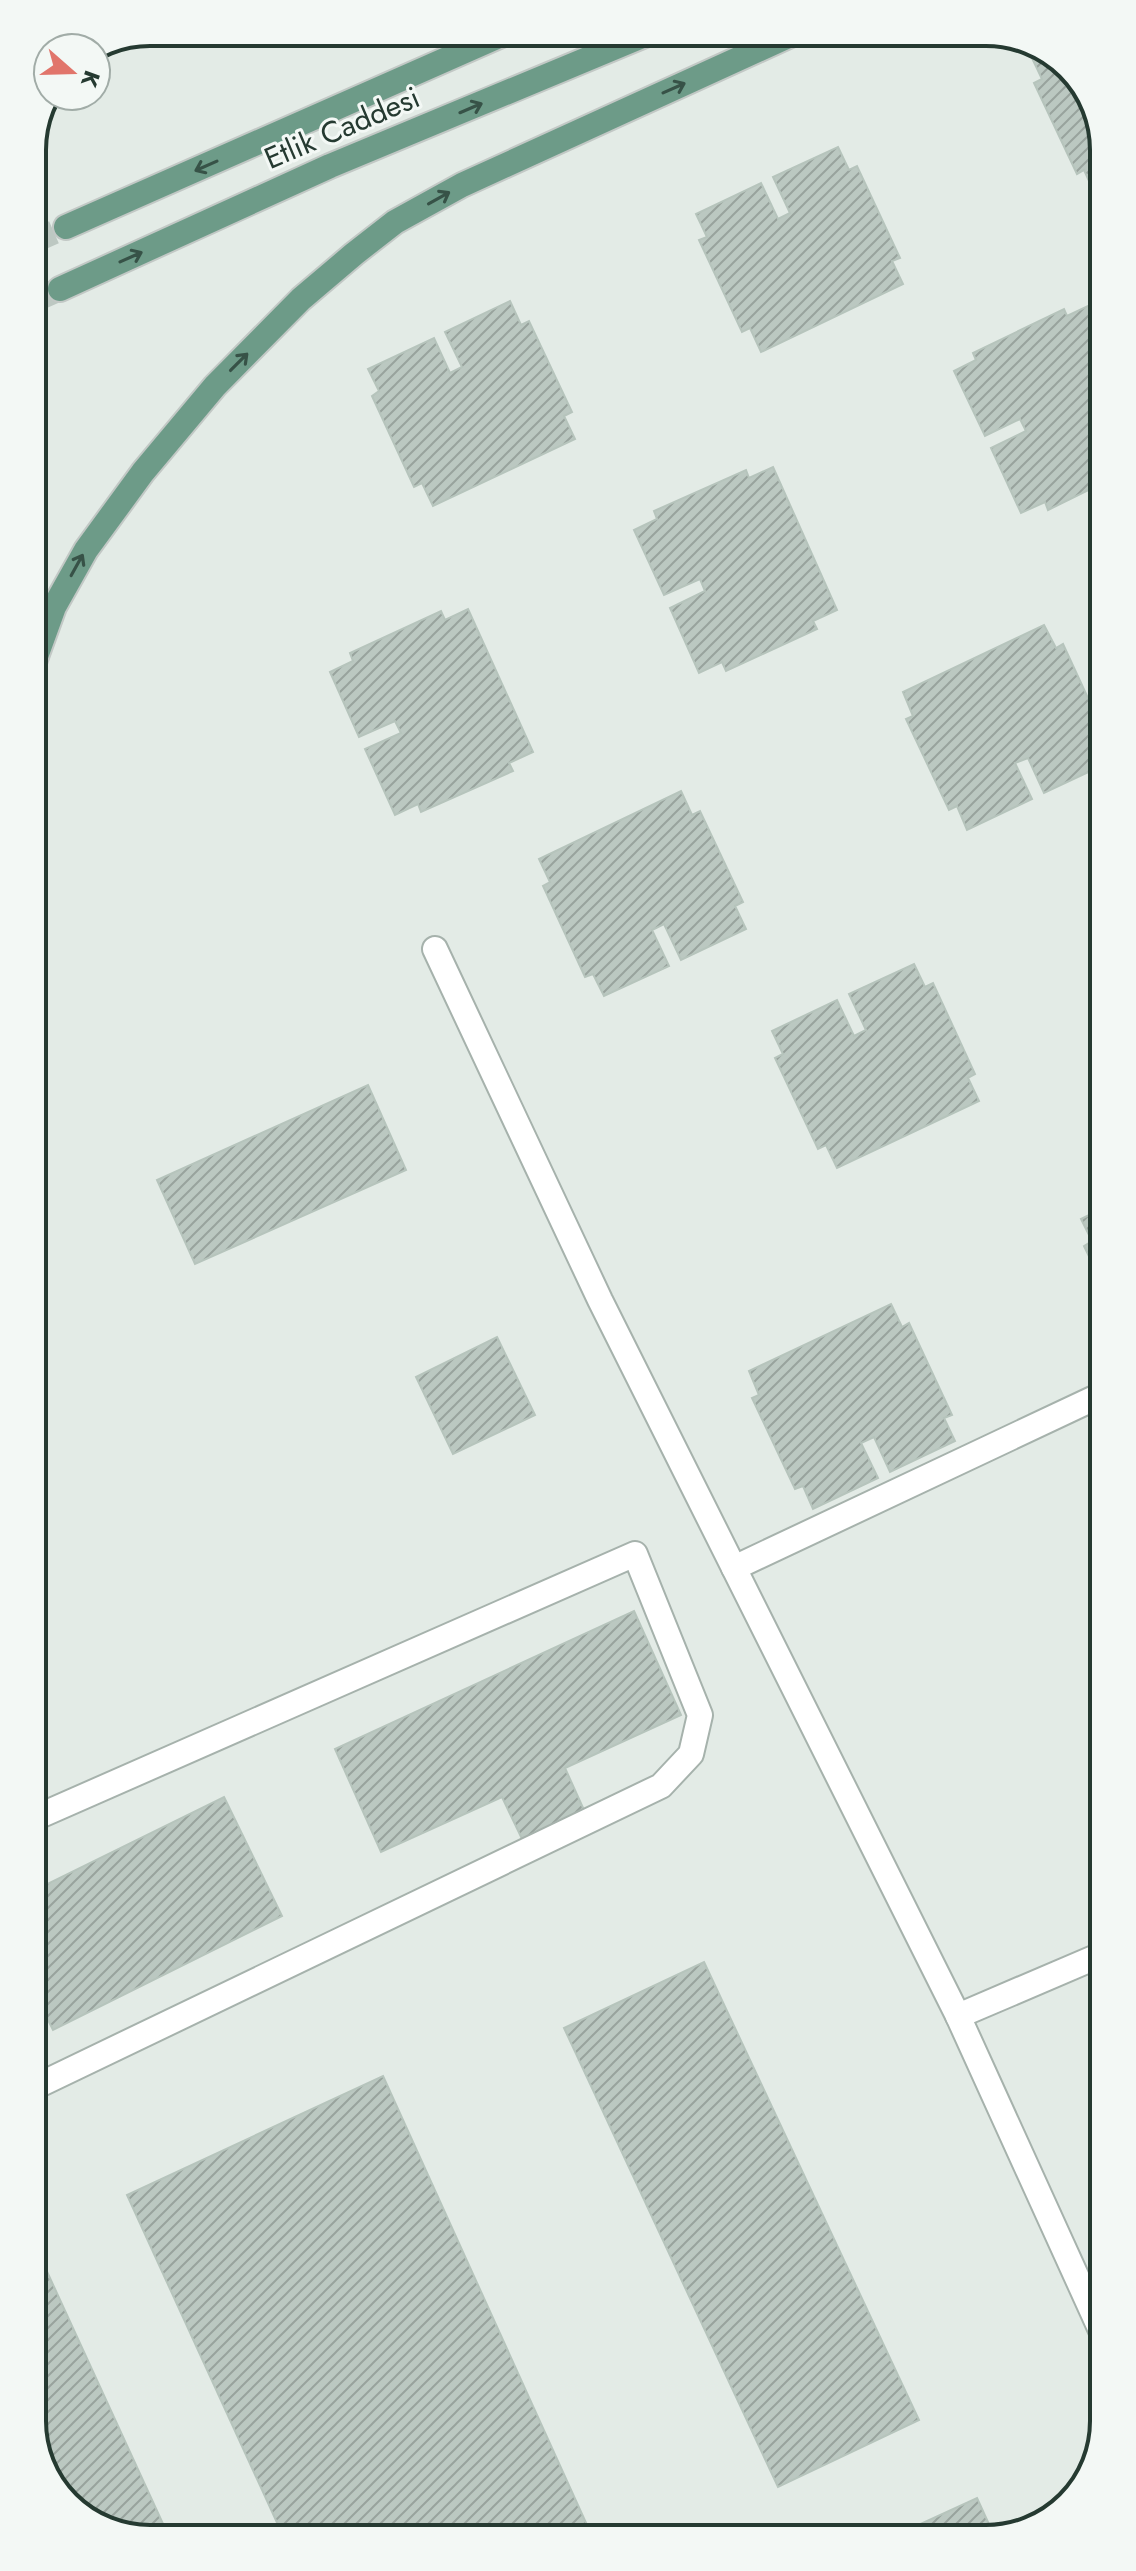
<svg xmlns="http://www.w3.org/2000/svg" width="1136" height="2571" font-family="Jost,sans-serif">
<style>
.building{fill:url(#building-hatch);stroke:#b6c4bc;stroke-width:2}
.lines{fill:none;stroke-linecap:round;stroke-linejoin:round}
.major-tunnel{stroke:#bdc8c2;stroke-width:24;stroke-dasharray:24 12;stroke-linecap:butt}
.minor-casing{stroke:#a6b2ac;stroke-width:28}
.major-casing{stroke:#c2c8c5;stroke-width:28}
.minor{stroke:#fff;stroke-width:24}
.major{stroke:#6d9b88;stroke-width:24}
.oneway{stroke:#375247}
.labels{text-anchor:middle;stroke-width:6;stroke-linejoin:round;paint-order:stroke}
.street-label{font-size:30px;fill:#253a31;stroke:#f3f8f5}
.rim{fill:none;stroke:#253a31;stroke-width:4}
</style>
<defs>
<pattern id="building-hatch" width="6" height="6" patternUnits="userSpaceOnUse" patternTransform="scale(2)"><rect width="6" height="6" fill="#bbc8c1"/><path d="M-1 1l2-2M0 6l6-6M5 7l2-2" fill="none" stroke="#98a39d"/></pattern>
</defs>
<rect width="100%" height="100%" fill="#e3ebe6"/>
<!-- building -->
<g class="building">
<polygon points="1042,51 1057,56 1098,112 1098,192 1095,194 1084,170 1077,174 1034,83 1042,79 1031,56"/>
<polygon points="838,147 849,170 857,166 900,258 892,261 903,284 761,352 750,328 742,332 699,240 707,237 696,214 761,183 778,219 790,213 773,177"/>
<polygon points="510,301 521,325 529,321 572,412 564,416 575,439 433,506 422,483 414,487 372,396 379,391 368,369 434,338 450,373 462,367 445,332"/>
<polygon points="1090,305 1098,322 1099,485 1048,510 1045,502 1021,513 991,448 1026,431 1020,419 985,436 954,371 976,360 973,353 1064,309 1067,316"/>
<polygon points="773,467 837,610 813,621 817,629 726,671 722,662 699,673 670,608 705,591 700,579 664,595 634,530 657,519 654,511 746,470 749,478"/>
<polygon points="468,609 533,752 509,763 513,771 421,812 418,804 395,815 365,749 401,733 395,721 359,737 330,672 353,661 350,653 441,611 445,620"/>
<polygon points="1044,625 1056,648 1063,644 1099,722 1099,767 1044,793 1028,758 1015,763 1032,799 967,830 957,806 949,810 906,719 913,716 903,692"/>
<polygon points="681,791 692,815 700,811 743,902 735,906 746,929 681,960 664,924 652,930 669,966 604,996 593,974 585,977 543,886 550,882 539,859"/>
<polygon points="914,964 925,987 933,983 975,1074 968,1078 979,1101 837,1168 826,1145 818,1149 775,1058 783,1054 772,1031 837,1000 854,1036 866,1030 849,994"/>
<polygon points="368,1085 406,1170 195,1264 157,1180"/>
<polygon points="1101,1209 1101,1281 1084,1246 1092,1241 1081,1219"/>
<polygon points="891,1304 902,1327 909,1323 952,1415 944,1418 955,1441 890,1472 874,1437 861,1443 878,1478 813,1509 803,1486 795,1489 752,1398 759,1395 749,1371"/>
<polygon points="497,1337 535,1415 453,1454 416,1377"/>
<polygon points="634,1611 681,1715 565,1768 584,1810 522,1839 502,1797 381,1852 335,1749"/>
<polygon points="224,1797 282,1916 53,2030 37,1998 37,1889"/>
<polygon points="704,1962 919,2420 778,2487 564,2028"/>
<polygon points="383,2076 592,2536 284,2538 127,2195"/>
<polygon points="38,2252 170,2539 142,2539 78,2514 38,2459"/>
<polygon points="977,2498 993,2533 901,2533"/>
</g>
<g class="lines">
<!-- major-tunnel -->
<g class="major-tunnel">
<polyline points="32,242 66,227"/>
<polyline points="33,301 60,289"/>
</g>
<defs>
<g id="minor">
<polyline points="435,949 600,1300 958,2016 1104,2337"/>
<polyline points="734,1568 1101,1395"/>
<polyline points="37,1817 635,1554 700,1715 691,1754 661,1786 37,2086"/>
<polyline points="958,2016 1103,1954"/>
</g>
<g id="major">
<polyline points="66,227 508,32"/>
<polyline points="60,289 330,166 652,32"/>
<polyline points="34,662 54,607 86,550 143,472 215,386 301,299 354,254 395,222 462,185 797,32"/>
</g>
</defs>
<!-- minor casing -->
<use href="#minor" class="minor-casing"/>
<!-- major casing -->
<use href="#major" class="major-casing"/>
<!-- minor -->
<use href="#minor" class="minor"/>
<!-- major -->
<use href="#major" class="major"/>
</g>
<!-- one-way arrows -->
<defs><path id="oneway-shaft" d="M-6 0H5M1.5-3L5.5 0L1.5 3" fill="none" stroke-width="1.6" stroke-linecap="round" stroke-linejoin="round" transform="scale(2)"/></defs>
<g class="oneway">
<use href="#oneway-shaft" transform="translate(674 88) rotate(-24)"/>
<use href="#oneway-shaft" transform="translate(471 108) rotate(-23)"/>
<use href="#oneway-shaft" transform="translate(206 166) rotate(156)"/>
<use href="#oneway-shaft" transform="translate(439 198) rotate(-29)"/>
<use href="#oneway-shaft" transform="translate(131 257) rotate(-24)"/>
<use href="#oneway-shaft" transform="translate(239 362) rotate(-45)"/>
<use href="#oneway-shaft" transform="translate(77 565) rotate(-61)"/>
</g>
<g class="labels">
<!-- street labels -->
<g class="street-label">
<text transform="translate(342 128) rotate(-23)" y="10">Etlik Caddesi</text>
</g>
</g>
<!-- crop -->
<path d="M0 0H1136V2571H0ZM150 46H986A104 104 0 0 1 1090 150V2421A104 104 0 0 1 986 2525H150A104 104 0 0 1 46 2421V150A104 104 0 0 1 150 46Z" fill="#f3f8f5" fill-rule="evenodd"/>
<path class="rim" d="M150 46H986A104 104 0 0 1 1090 150V2421A104 104 0 0 1 986 2525H150A104 104 0 0 1 46 2421V150A104 104 0 0 1 150 46Z"/>
<!-- north arrow -->
<g transform="translate(72 72) rotate(110)"><circle r="38" fill="#f3f8f5" stroke="#a1aca7" stroke-width="2"/>
<path d="M0-6L14 30L0 20L-14 30Z" fill="#e1756b"/>
<text y="-12" font-size="22" font-weight="bold" text-anchor="middle" fill="#253a31">K</text>
</g>
</svg>
